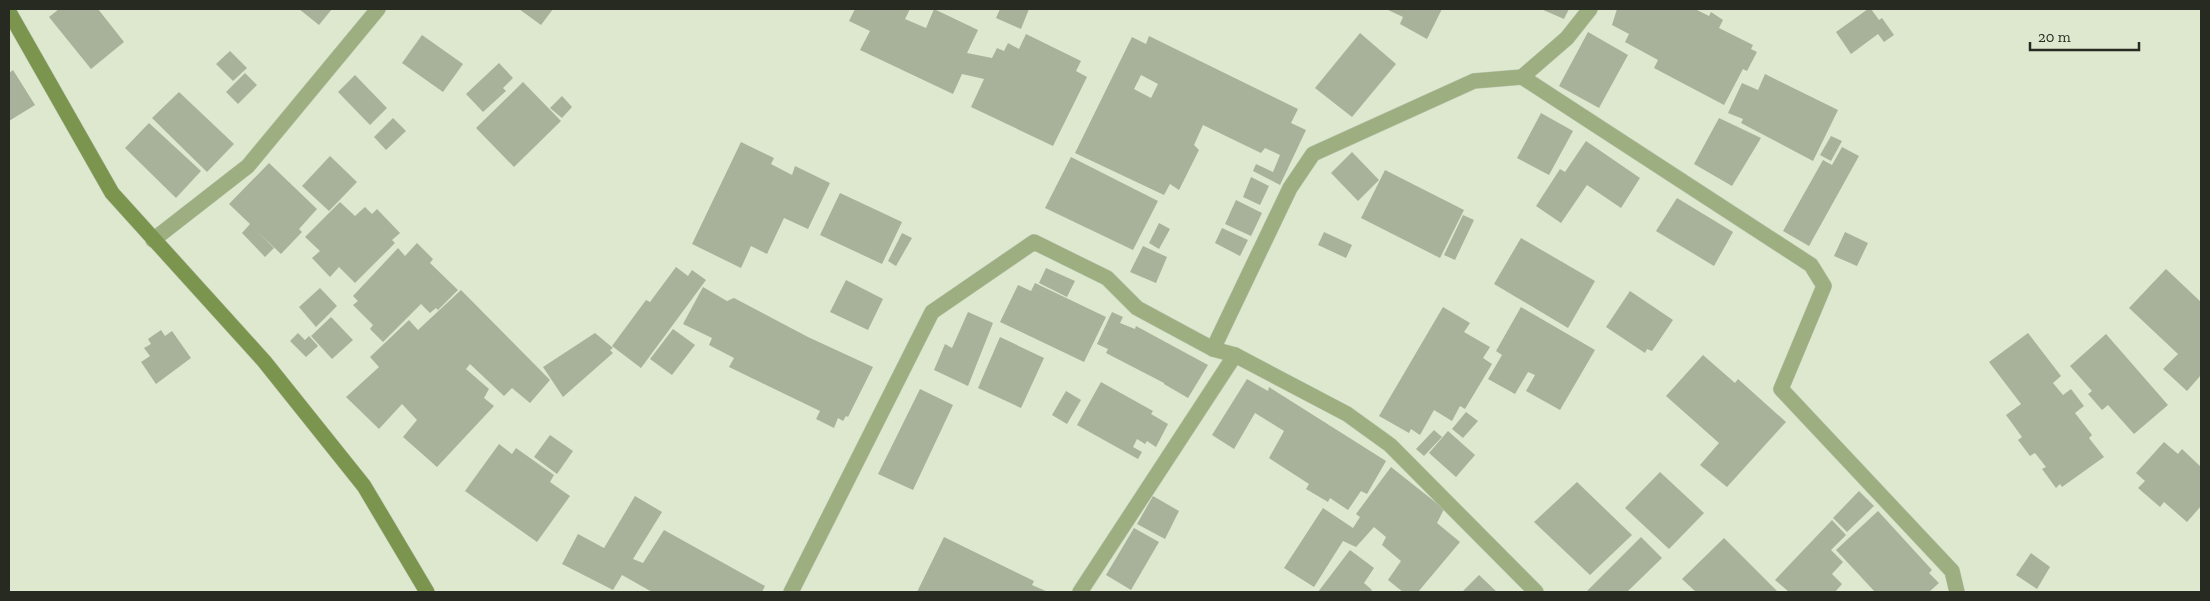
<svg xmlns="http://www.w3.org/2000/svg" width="2210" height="601" font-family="'Zilla Slab',serif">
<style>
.building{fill:#a8b29a;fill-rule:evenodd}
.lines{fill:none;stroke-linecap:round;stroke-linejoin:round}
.lane-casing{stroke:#bcc6b0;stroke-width:16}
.street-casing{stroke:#bcc6b0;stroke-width:16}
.secondary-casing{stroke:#bcc6b0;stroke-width:16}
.lane{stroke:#9dae81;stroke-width:15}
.street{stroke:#9dae81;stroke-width:15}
.secondary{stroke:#7b944e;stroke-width:15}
</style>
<rect width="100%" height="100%" fill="#dde8cf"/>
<!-- building -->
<g class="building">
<polygon points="59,9 98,9 124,42 91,69 49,17"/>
<polygon points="299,9 332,9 319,25"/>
<polygon points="519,9 553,9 541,25"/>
<polygon points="855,9 910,9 905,19 926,28 934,9 978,30 967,53 992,58 997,48 1004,51 1008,43 1019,49 1026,34 1081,61 1076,71 1087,77 1053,146 971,107 984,79 962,74 953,94 860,50 870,31 849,21"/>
<polygon points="1000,9 1029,9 1021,29 996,18"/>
<polygon points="1386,9 1442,9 1427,39 1400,24 1403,17"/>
<polygon points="1541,9 1569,9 1564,19"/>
<polygon points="1617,9 1695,9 1709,16 1711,12 1723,20 1719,28 1753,45 1751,49 1757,52 1747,71 1743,69 1724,105 1654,68 1658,60 1625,42 1629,34 1612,25"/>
<polygon points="1868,9 1871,9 1879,20 1882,18 1894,35 1884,42 1878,34 1851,54 1836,32"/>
<polygon points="1588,32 1628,55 1599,108 1559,86"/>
<polygon points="1360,33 1396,64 1352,117 1315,88"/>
<polygon points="422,35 463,64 443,92 402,63"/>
<path d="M1149,36L1298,109L1291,123L1306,130L1280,185L1253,171L1256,164L1273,172L1280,155L1265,148L1261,153L1203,125L1194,145L1199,150L1179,190L1170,184L1164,195L1075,153L1132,37L1146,44ZM1141,75L1158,84L1151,98L1134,89Z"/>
<polygon points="230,51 247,68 233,81 216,64"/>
<polygon points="499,63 513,78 503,88 506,91 483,112 466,94"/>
<polygon points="13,70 35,105 9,121 9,73"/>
<polygon points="245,73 257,85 238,104 226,92"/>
<polygon points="1765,74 1838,110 1813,161 1741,123 1743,119 1728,113 1742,83 1758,90"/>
<polygon points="355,75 387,108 370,125 338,92"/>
<polygon points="523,82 561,121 514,167 476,128"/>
<polygon points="179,92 234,144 207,172 152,118"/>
<polygon points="562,96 572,107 562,118 550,108"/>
<polygon points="1541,113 1573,131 1549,175 1517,158"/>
<polygon points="393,118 406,131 386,150 374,137"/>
<polygon points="1719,118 1761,138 1732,186 1694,164"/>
<polygon points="149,123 201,171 176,198 125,148"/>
<polygon points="1831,136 1842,141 1831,161 1820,155"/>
<polygon points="1586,141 1640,178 1621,208 1587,185 1561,223 1536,206 1560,169 1565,172"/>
<polygon points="741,142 774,158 771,164 792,175 795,166 830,183 808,229 784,218 767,254 751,246 741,268 692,244"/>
<polygon points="1842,147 1859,156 1809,246 1783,231 1823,160 1832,165"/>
<polygon points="1352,152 1379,180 1358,201 1331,173"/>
<polygon points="330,156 357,182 329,211 302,186"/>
<polygon points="1071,157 1158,201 1133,250 1045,208"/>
<polygon points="269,163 317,209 299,229 302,232 281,254 258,232 274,248 265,257 242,233 250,224 229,204"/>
<polygon points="1385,170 1464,210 1440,258 1361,218"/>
<polygon points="1251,177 1269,186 1260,205 1243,197"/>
<polygon points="840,193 902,222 882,264 820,235"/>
<polygon points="1677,198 1733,232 1714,266 1656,231"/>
<polygon points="1236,200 1262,213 1251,236 1225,224"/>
<polygon points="340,202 355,216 365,207 372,214 377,209 400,233 392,240 395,243 355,283 339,267 330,277 312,258 320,251 305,237"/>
<polygon points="1463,215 1474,220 1455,260 1444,255"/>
<polygon points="1159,223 1170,229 1159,249 1149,243"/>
<polygon points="1222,228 1248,240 1240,256 1215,243"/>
<polygon points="1324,232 1352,245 1346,258 1318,245"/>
<polygon points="1845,232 1868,243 1857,266 1834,256"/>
<polygon points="902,233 912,238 896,266 888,261"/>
<polygon points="1521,238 1595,281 1568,328 1494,284"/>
<polygon points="417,243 433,259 430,263 458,290 438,310 436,308 430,313 421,304 383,342 370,329 373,325 353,305 358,301 353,296 398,248 405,256"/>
<polygon points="1143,246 1167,257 1156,283 1130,272"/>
<polygon points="676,267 688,276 692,270 706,280 641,368 612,346 646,300 650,302"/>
<polygon points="1046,268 1075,281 1067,297 1039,283"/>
<polygon points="2166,269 2201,302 2201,375 2187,391 2163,369 2178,354 2129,308"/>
<polygon points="846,280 883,299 868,330 830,312"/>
<polygon points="1035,283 1106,317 1084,362 1000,322 1018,285 1031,291"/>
<polygon points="703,287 727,301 734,298 808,337 873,367 848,417 846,416 843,421 838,418 834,428 816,419 820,411 729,367 734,358 709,345 712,338 683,324"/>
<polygon points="320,288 337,306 316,327 299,307"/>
<polygon points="461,290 550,380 530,403 512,388 504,396 470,364 466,369 489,389 484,398 494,406 437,467 403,437 417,420 402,404 379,429 346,397 379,367 370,357 409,320 418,330"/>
<polygon points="1630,291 1673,320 1652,351 1647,349 1645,353 1606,327"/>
<polygon points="1443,307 1470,323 1464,332 1490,347 1483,358 1492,364 1465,409 1460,406 1452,421 1434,410 1420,435 1411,429 1409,433 1379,416"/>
<polygon points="1521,307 1595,350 1560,410 1526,391 1535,375 1528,372 1515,394 1488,379 1502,355 1496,351"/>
<polygon points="968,312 993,323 968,386 934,370 945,344 952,348"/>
<polygon points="1112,312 1123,317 1120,323 1135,329 1136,326 1208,365 1188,398 1164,384 1164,383 1106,353 1108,349 1097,344"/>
<polygon points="331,317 353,340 332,359 311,336"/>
<polygon points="673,329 695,345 672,375 650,359"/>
<polygon points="161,330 165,336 172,331 191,358 156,384 141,362 150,356 144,348 151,344 148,339"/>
<polygon points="298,333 305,340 309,336 318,346 306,357 290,341"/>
<polygon points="595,333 613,348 610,350 613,353 563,397 543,367"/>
<polygon points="2028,333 2061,376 2053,383 2063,395 2071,389 2084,406 2075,413 2092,435 2089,438 2104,457 2062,487 2060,484 2056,488 2042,469 2046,467 2035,453 2030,456 2018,440 2022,437 2006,415 2021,404 1989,362"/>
<polygon points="2106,334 2168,405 2134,434 2108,405 2102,410 2088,394 2092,391 2070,366"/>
<polygon points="1000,337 1044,358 1021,408 978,388"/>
<polygon points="1703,355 1735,383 1738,379 1786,422 1727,487 1700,465 1719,443 1666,396"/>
<polygon points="1247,379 1268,391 1269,387 1386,461 1367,494 1361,491 1348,510 1330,498 1328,502 1306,489 1309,484 1269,458 1284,431 1255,413 1234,449 1212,435"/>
<polygon points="1101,382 1153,411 1151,414 1168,424 1156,447 1147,441 1145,444 1137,439 1133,447 1142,452 1138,459 1077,425"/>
<polygon points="920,389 953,405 913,490 878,474"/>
<polygon points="1066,391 1081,400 1067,424 1052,415"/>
<polygon points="1466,412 1478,421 1463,438 1452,429"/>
<polygon points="1434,430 1442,437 1424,456 1416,449"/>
<polygon points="1448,431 1475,455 1456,477 1429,453"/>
<polygon points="550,435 573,451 557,474 534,457"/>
<polygon points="2164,442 2178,454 2182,449 2201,467 2201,506 2187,522 2164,502 2160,507 2138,488 2145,481 2136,473"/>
<polygon points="499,444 512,454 516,448 554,475 550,482 570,496 537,542 465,491"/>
<polygon points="1391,467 1444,509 1437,523 1460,542 1418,592 1403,592 1388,580 1401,561 1382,545 1386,537 1374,527 1356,547 1343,541 1314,587 1284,568 1323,508 1353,528 1360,517 1356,514"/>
<polygon points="1660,472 1704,513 1669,549 1625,508"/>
<polygon points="1577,482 1632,535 1590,575 1534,522"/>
<polygon points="1859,491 1874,506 1847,532 1833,518"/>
<polygon points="635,496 662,512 633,559 643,563 664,530 765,586 762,592 652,592 622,575 613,590 562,564 578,534 604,548"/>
<polygon points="1153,496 1179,511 1165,539 1137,524"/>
<polygon points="1878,511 1932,570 1929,573 1939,583 1929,592 1875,592 1836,550"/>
<polygon points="1832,520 1846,535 1831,550 1843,562 1832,574 1842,584 1835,592 1789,592 1775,580"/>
<polygon points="1134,528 1159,542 1131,590 1106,575"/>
<polygon points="944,537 1034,581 1032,585 1048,592 917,592"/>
<polygon points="1641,537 1662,558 1627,592 1586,592"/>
<polygon points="1724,538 1778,592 1696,592 1682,579"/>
<polygon points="1350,550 1374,568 1364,583 1372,590 1370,592 1318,592"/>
<polygon points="2031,553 2050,567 2037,589 2016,575"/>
<polygon points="1479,575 1497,592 1462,592"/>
</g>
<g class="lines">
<defs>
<g id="lane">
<polyline points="1522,77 1811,265 1824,286 1781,389 1952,571 1957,592"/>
<polyline points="153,240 248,166 378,9"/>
<polyline points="1080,592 1235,355"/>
</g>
<g id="street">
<polyline points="1213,349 1290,188 1313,154 1474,81 1522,77 1567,38 1590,9"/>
<polyline points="791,592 932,312 1034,242 1107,278 1137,308 1213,349 1235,355 1347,414 1390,445 1536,592"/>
</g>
<polyline id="secondary" points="9,12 112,193 264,361 364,486 427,592"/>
</defs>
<!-- lane casing -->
<use href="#lane" class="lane-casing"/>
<!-- street casing -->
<use href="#street" class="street-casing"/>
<!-- secondary casing -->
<use href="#secondary" class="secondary-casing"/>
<!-- lane -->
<use href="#lane" class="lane"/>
<!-- street -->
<use href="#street" class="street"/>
<!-- secondary -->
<use href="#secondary" class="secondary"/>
</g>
<!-- border -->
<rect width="2210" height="601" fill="none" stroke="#262a20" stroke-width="20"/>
<!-- scale -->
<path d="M2030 42v8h109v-8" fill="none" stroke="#262a20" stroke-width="2.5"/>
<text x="2038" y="42" font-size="15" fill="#262a20" stroke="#dde8cf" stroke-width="4" paint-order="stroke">20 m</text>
</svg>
